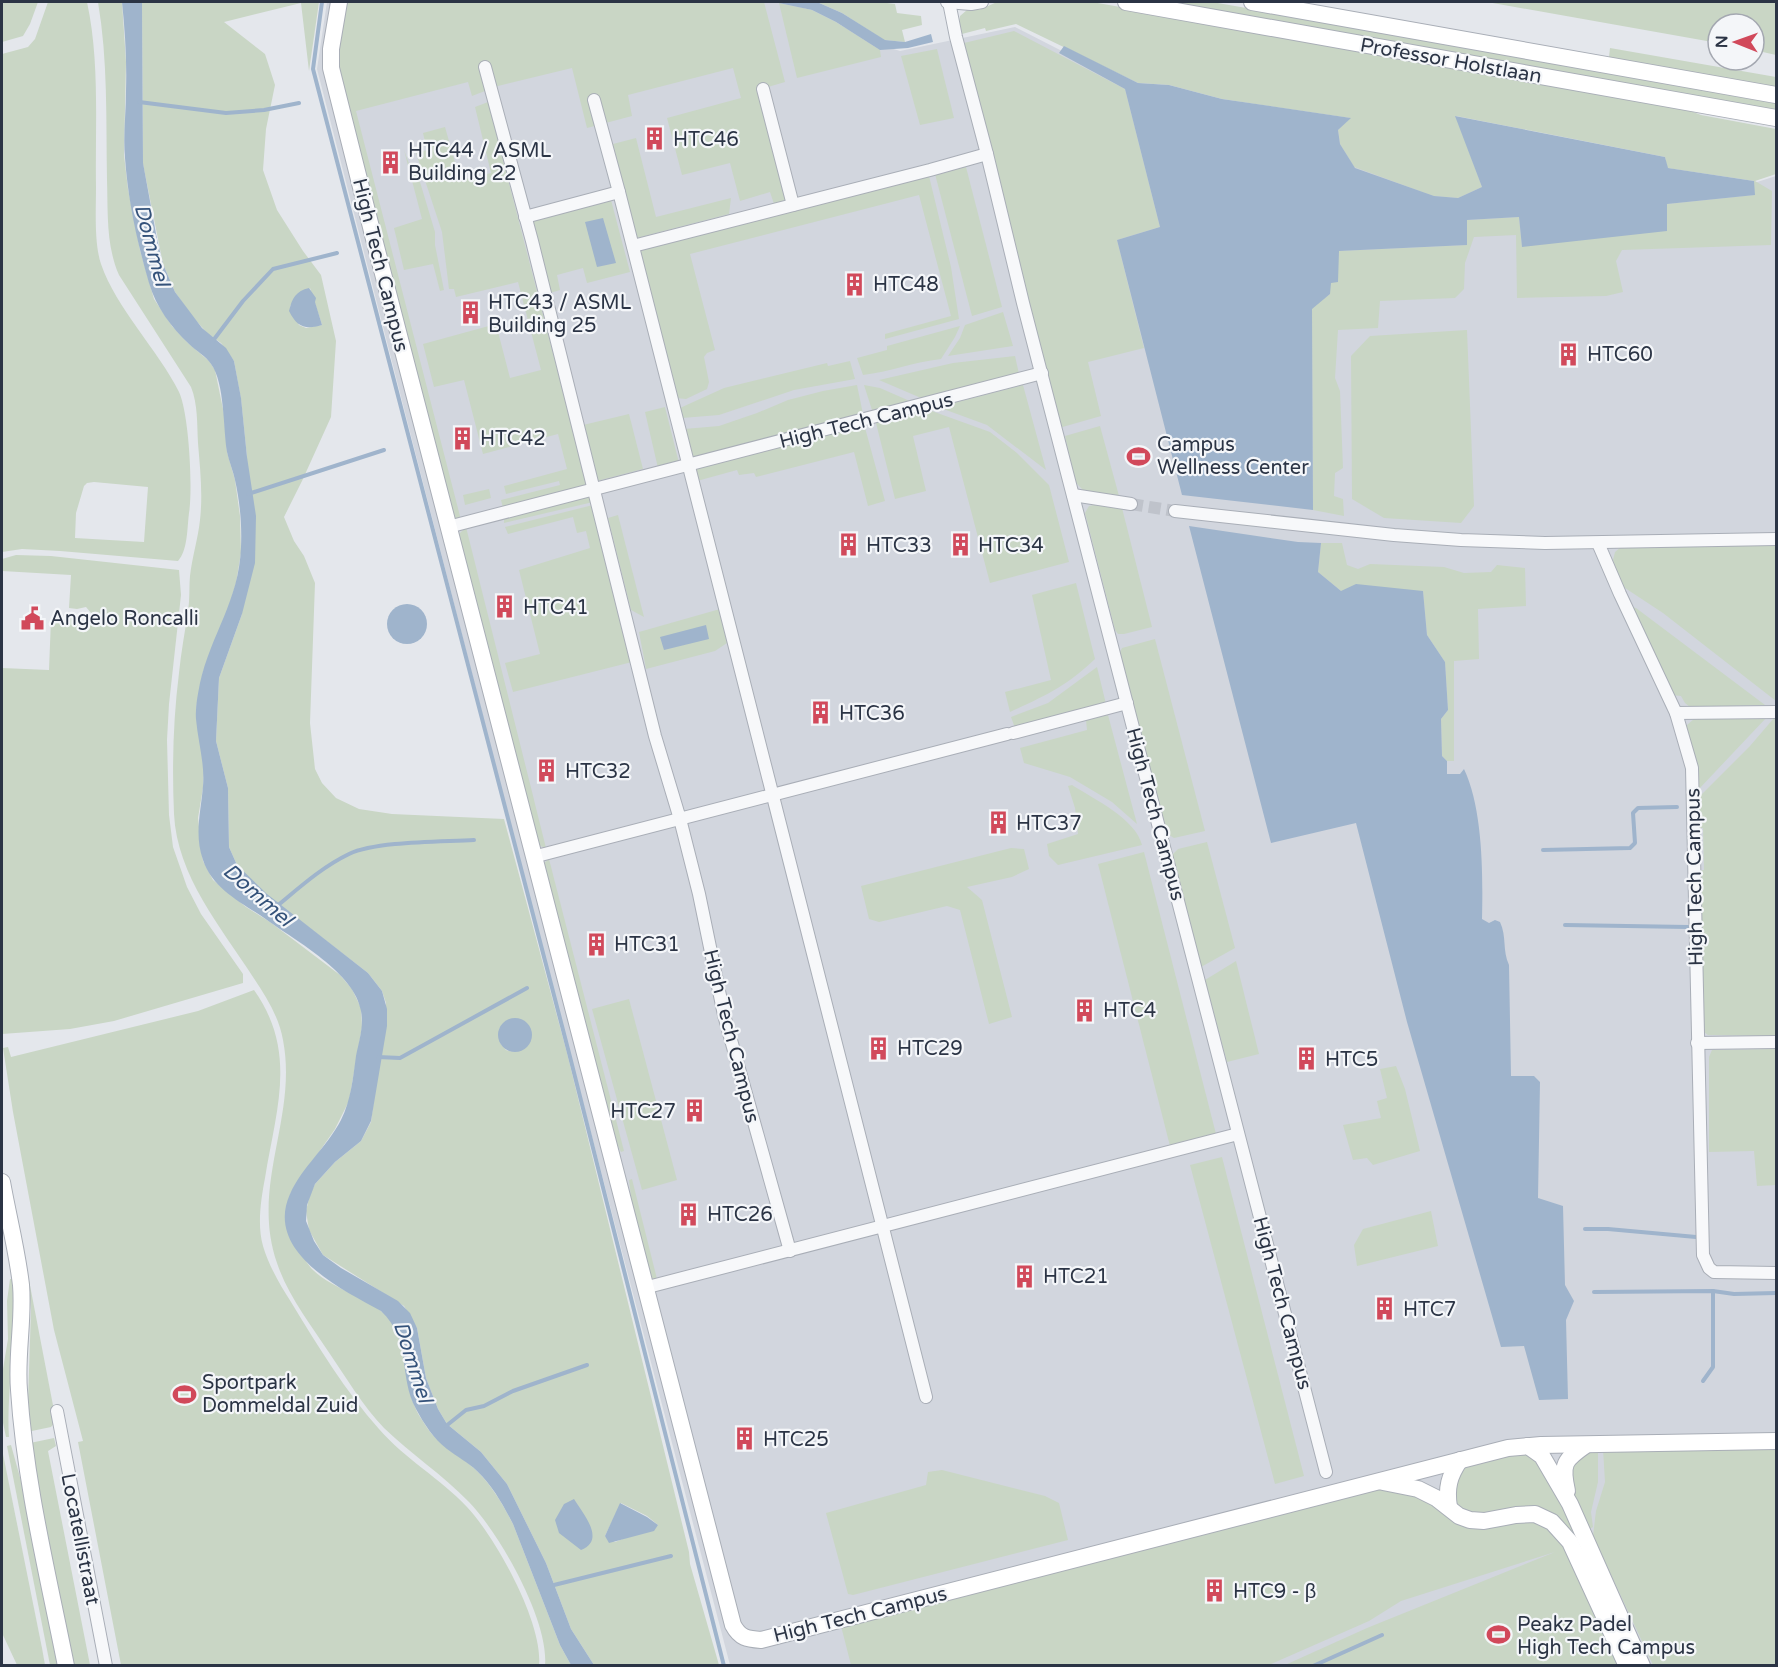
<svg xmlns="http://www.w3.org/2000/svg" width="1778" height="1667" font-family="'Varela Round',sans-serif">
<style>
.built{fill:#d2d6de}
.green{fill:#c9d6c5;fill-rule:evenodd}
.water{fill:#9fb4cc}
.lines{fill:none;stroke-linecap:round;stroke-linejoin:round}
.stream{stroke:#9fb4cc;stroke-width:4}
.street-tunnel{stroke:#bfc3cb;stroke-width:12;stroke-dasharray:12 6;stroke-linecap:butt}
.street-casing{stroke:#a9aeb7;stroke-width:14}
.secondary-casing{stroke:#a9aeb7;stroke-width:18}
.street{stroke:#f7f8fa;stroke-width:12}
.secondary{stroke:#fff;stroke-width:16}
.labels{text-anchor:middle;stroke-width:4.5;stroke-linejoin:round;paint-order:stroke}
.street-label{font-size:20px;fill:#2b3445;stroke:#f4f6f9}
.poi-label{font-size:20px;fill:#2b3445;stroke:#f4f6f9;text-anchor:start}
.water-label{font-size:21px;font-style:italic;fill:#34527a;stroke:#f4f6f9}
</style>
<rect width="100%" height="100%" fill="#e4e7ec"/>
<!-- built -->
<polygon class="built" points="327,2 791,2 881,45 900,51 1015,27 1146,94 1751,184 1776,176 1776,1665 730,1665 520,861 317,69"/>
<!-- green -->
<g class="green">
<polygon points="2,2 38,2 30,24 23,36 2,42"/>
<path d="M48,2H87C100,62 95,126 96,187C96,210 94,243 101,264C116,308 158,350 179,392C189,413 193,489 189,513C187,528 188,550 178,561L60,551L22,549L2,552V54L28,47L35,39ZM94,482L148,487L144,542L75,538L76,513L84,486L87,483Z"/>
<path d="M98,2H122L126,62L124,155L128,189L140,250L154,299L172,326L188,343L209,361L215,370L224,414L227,452L235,480L240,516L241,553L236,583L227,613L203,672L196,708L204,770L203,788L198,818L203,861L213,880L246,907L270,922L340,975L352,989L361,1008L362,1027L349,1101L335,1129L290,1194C293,1207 302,1257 308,1264C324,1288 375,1298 390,1320C409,1347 403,1379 415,1407C417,1413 421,1418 424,1423C439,1448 459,1453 478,1472C493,1487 503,1505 513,1524L560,1645L571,1665H545C549,1621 500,1534 469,1502C443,1475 411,1454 384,1428C363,1406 347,1379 330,1354C311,1325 288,1296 277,1263C250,1185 298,1118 283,1040C279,1017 266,996 253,977C221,927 177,876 174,814C172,768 173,720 179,673C181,652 185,632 188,611C190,599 189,587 190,576C192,557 198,539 200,520C203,494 200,468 198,443C197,425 198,404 191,387L119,275C106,246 108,212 107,180C106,121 108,60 98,2Z"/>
<path d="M142,2H319L309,71L301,3L224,22L265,54L275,85L266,129L263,170L277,210L303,251L321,275L336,341L331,417L302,481L284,517L294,541L304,556L315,583L310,723L315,769L322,783L336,798L359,809L392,814L504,819L567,1053L689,1552L690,1564L719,1665H594L571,1629L546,1563L507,1484L481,1452L447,1424L438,1409L426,1378L417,1328L404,1306L323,1255L309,1230L306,1211L310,1194L315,1184L335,1162L361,1141L371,1122L386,1003L382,991L368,973L267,895L245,875L237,865L229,847L228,788L216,741L219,678L242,614L247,457L241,399L234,361L221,343L208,334L191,315L175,292L163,264L143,164ZM310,288L322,325L306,328L299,325L290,306ZM510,1019L529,1026C535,1042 522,1056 506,1050L500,1043L499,1029ZM621,1503L647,1516L658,1525L615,1542L605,1536Z"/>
<polygon points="345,2 764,2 785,82 758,90 786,192 785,200 774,204 770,192 740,201 730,163 682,175 667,118 741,98 733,68 628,95 632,116 587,128 572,68 498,86 472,96 468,82 356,111 461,520 452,517 337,76 337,50"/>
<polygon points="817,2 879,2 895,4 897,13 921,16 922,25 902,30 905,42 884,40 842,13"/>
<polygon points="997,2 1092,2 1675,105 1701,115 1776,129 1776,174 1755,181 1772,191 1771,245 1622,250 1616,261 1623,292 1606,296 1517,298 1516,235 1474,237 1465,263 1464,289 1455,298 1380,301 1378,328 1338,330 1335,378 1340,391 1343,468 1335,473 1334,496 1343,499 1344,516 1313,510 1312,308 1330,294 1330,282 1338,282 1338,251 1467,245 1467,220 1519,217 1522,246 1667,230 1667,204 1754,195 1754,181 1667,168 1665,157 1456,116 1482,187 1458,198 1433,196 1354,167 1340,144 1338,130 1350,118 1222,99 1169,85 1138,83 1016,24 986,31 985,28 962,34 959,23 960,16 967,10 979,10"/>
<polygon points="1160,2 1212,2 1776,101 1776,111"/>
<polygon points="1487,2 1776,2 1776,55 1754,50 1754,24 1718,24 1718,43"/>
<polygon points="779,3 812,10 836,22 880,50 881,57 797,78"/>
<polygon points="1014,31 1125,89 1160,227 1117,240 1144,348 1088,362 1101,416 1059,428 964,43"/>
<polygon points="1610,48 1776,77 1776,88 1609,57"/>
<polygon points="937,49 954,118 920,125 901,56"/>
<polygon points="488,102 587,485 503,508 501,500 560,485 559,481 506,494 504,486 567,469 558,434 483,454 464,380 434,387 423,344 496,324 510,378 541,370 518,282 456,297 454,289 449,289 442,232 416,153 427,150 423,133 445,127 460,180 491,173 475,107"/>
<polygon points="636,138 656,217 731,198 729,214 637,238 613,144"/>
<polygon points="404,150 412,172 417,172 435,232 435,245 444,290 440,291 433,264 404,270 394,228 422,219"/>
<polygon points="966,167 1002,307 972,316 935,174"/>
<polygon points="929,176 951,267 959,319 885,339 885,334 951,316 919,195 690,254 715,350 707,353 704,357 709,382 707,389 686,399 676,398 638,253 645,249"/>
<polygon points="611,200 630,272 587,283 583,268 557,275 560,290 550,293 532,221"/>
<polygon points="1003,312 1013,346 948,356 960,338 965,325"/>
<path d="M960,326L955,337L941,359C914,362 889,372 863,375L857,358L887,350V346Z"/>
<polygon points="1467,330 1474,506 1461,523 1384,518 1352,499 1351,356 1370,336"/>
<polygon points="1015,356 1019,374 921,398 879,380 953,363"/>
<polygon points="850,361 855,379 794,390 719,415 682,418 680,408 724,388 827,363 828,366"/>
<polygon points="857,385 863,414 700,457 690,456 684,429 719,426 757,413 788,400 823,391"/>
<polygon points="864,385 880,388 912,402 872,410"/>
<polygon points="1023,385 1046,470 987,425 938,407"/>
<polygon points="665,407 679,463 658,468 645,412"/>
<polygon points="929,410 990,432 1017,453 1049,485 1069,562 990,583 949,427 913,436 926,491 895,499 876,423"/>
<polygon points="629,414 643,469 597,481 583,425"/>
<polygon points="864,424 885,501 868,506 854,452 756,477 754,473 739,475 737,470 697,481 695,476 697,468"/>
<polygon points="1100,426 1119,496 1083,490 1079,486 1075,481 1065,436"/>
<polygon points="489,489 491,498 465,505 463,495"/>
<polygon points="592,495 593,502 504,523 504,517"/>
<polygon points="593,505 632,662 513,692 505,663 540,654 519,570 590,548 586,531 577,533 573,517 508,534 505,527"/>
<polygon points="1094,505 1122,508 1152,627 1124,634 1118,634 1115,630 1085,513 1089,506"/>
<polygon points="618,515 644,617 631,610 608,518"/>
<polygon points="466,527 546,848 537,845 457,536"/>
<polygon points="1321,543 1342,543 1347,565 1358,569 1370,564 1444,567 1464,573 1491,572 1497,565 1525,568 1526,606 1478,609 1479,659 1454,661 1454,761 1447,761 1442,756 1441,719 1448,710 1445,662 1427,635 1423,591 1341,591 1318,572"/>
<polygon points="1776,545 1776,701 1663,613 1622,586 1613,560 1615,552 1621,547"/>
<polygon points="16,555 51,556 179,570 181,595 169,704 167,740 169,815 173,847 187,887 201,914 243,974 243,983 114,1021 70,1029 2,1034 2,668 49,670 51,619 67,621 69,613 76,614 82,622 89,621 92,614 86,607 77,609 69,608 71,575 2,571 2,559"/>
<path d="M1076,583L1095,659C1067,686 1045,696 1010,712L1005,692L1051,680L1032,595Z"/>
<polygon points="1632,607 1636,608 1765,705 1690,707 1685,703 1681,696 1671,695"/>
<polygon points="720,609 727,643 715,651 646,669 639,632"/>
<polygon points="1155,639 1205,831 1174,838 1166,833 1120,652 1122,648"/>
<polygon points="1097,667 1106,704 1015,728 1011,717 1048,703"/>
<polygon points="1108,715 1137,824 1112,802 1070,777 1024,763 1020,748 1087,730 1086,720"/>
<polygon points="1767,717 1698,790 1695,757 1686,726 1695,718"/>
<polygon points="1776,717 1776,1036 1708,1035 1704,1032 1699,871 1704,870 1703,828 1698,828 1698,798 1750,746 1774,718"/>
<path d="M1072,785C1094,799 1136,819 1142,845L1058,865L1049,856L1047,844L1078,834L1075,808L1068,786Z"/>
<polygon points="1207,842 1235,948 1201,967 1172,855 1178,849"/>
<polygon points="1011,848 1024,849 1029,869 1012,877 967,887 982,900 1012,1017 989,1024 960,910 947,906 879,922 869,919 861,886"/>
<polygon points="1144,852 1216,1134 1170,1146 1098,864"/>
<polygon points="549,859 624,1151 621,1152 607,1124 544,863"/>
<polygon points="1236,961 1259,1054 1227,1062 1205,980"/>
<path d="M254,990C298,1052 276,1110 265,1178C261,1199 257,1225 263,1246C269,1266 280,1285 291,1302C317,1345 346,1392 379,1429C405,1459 441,1479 467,1507C496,1538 543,1623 539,1665H121L78,1442L83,1441L54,1330L13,1112L3,1048L8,1047L11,1057L198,1011Z"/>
<polygon points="629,999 677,1180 642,1190 592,1009"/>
<polygon points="1776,1049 1776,1185 1757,1186 1754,1151 1709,1152 1709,1057 1712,1050"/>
<polygon points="1396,1066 1405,1089 1420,1151 1373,1165 1367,1158 1353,1160 1343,1125 1381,1118 1377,1101 1387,1098 1380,1069"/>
<polygon points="1222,1157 1304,1476 1275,1484 1190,1165"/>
<polygon points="632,1179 657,1279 652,1278 646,1273 634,1223 629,1180"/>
<polygon points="1431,1211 1438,1246 1357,1266 1354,1245 1363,1229"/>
<polygon points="28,1275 56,1421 51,1427 27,1432 31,1310"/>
<path d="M10,1279H12C19,1332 6,1385 9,1437H6L2,1418V1375L8,1339L7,1301Z"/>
<polygon points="54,1438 56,1446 48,1451 90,1665 73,1665 30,1443"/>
<polygon points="11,1445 21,1481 58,1665 50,1665 7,1446"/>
<polygon points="1776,1446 1776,1665 1653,1665 1593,1536 1596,1511 1605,1482 1603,1449"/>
<polygon points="2,1449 42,1648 45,1665 17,1665 2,1633"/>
<path d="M1598,1449V1482L1591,1512L1593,1527L1589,1529C1580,1509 1554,1472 1580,1454C1584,1451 1593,1451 1598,1449Z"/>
<path d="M1519,1453L1530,1454L1539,1460L1577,1536L1571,1538L1564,1526L1494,1513L1465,1512C1445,1492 1454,1485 1466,1464Z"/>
<polygon points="942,1470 1045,1496 1059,1503 1068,1540 853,1595 848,1594 826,1513 926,1485 928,1472"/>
<polygon points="1380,1489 1407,1493 1432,1502 1447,1515 1520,1520 1541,1524 1558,1533 1622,1665 1285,1665 1367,1628 1555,1552 1401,1601 1369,1621 1269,1665 851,1665 841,1626"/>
</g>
<!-- water -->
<g class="water">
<path d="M122,2H142L143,163L157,239L163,264L175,292L202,328L226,348L234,361L241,398L247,457L256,516L255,563L242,614L219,678L216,741L228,788L229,847L237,865L267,894L368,973L382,991L387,1009V1026L371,1121L361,1141L335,1162L315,1184L307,1205L306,1221L314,1241L323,1255L341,1268L398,1301L410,1313L417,1328L426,1378L438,1409L447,1424L481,1452L507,1484L546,1563L571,1629L594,1665H571L560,1645L513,1524C503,1505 493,1486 477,1471C468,1462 457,1457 447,1449C434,1439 424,1424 416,1409C398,1376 412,1340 381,1311C341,1289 264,1252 290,1194C302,1167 327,1147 341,1120C351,1100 353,1078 356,1056C359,1041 364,1026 361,1011C355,973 296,941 267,920C243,903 213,890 203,860C194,834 201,812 203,786C205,764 198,742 196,719C195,707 198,694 200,683C211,634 239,601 241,547C242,525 240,502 235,480C233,471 229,461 227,452C223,428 225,383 211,364C206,356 196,351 189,344C171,327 156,307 149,283C137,242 128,200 125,158C123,136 126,113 126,91C127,61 125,31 122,2Z"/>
<polygon points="778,2 817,2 842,13 885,40 905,42 931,34 933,42 908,48 880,50 836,22 812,10 779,3"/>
<polygon points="1064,46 1138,83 1169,85 1222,99 1351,118 1338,130 1340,144 1355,168 1434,196 1458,198 1482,187 1455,116 1665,157 1668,168 1754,181 1755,195 1667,204 1667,231 1522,247 1519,217 1467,220 1467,245 1339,251 1338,282 1331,283 1330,294 1312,309 1313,510 1182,495 1117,240 1160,227 1125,89 1059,53"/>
<polygon points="603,218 616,263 597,267 585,222"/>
<path d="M309,288L316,298L315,302L322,325C305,330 297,327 289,311C292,298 296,291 309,288Z"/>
<path d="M1189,526L1298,542L1321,543L1318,572L1341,591L1356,584L1423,591L1427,635L1445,662L1448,710L1441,719L1442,756L1447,761V774H1460L1464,769C1483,809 1483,875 1482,919L1489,923L1495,920L1500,922C1507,937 1502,950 1509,965L1511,1076H1534L1540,1082L1538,1198L1563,1206L1565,1285L1574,1301L1566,1320L1568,1399L1539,1400L1524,1346L1501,1347L1407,1022L1356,823L1271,843Z"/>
<circle cx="407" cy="624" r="20"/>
<polygon points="706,625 709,639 664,650 660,637"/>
<circle cx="515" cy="1035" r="17"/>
<path d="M574,1499C584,1515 606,1540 581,1550L559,1533L555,1520L564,1504Z"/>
<polygon points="620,1503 647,1517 658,1525 654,1531 609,1543 605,1536"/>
</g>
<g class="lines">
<!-- stream -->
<g class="stream">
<polyline points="322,2 313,69 569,1053 724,1666"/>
<polyline points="139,102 226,113 264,110 299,103"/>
<polyline points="212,342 243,301 273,269 337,253"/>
<polyline points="248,494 384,450"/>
<polyline points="1543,850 1630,848 1635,843 1633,813 1638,808 1677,807"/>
<path d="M277,906C300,887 322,867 349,854C377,841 441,842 474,840"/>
<polyline points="1565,925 1688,927"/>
<polyline points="378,1057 400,1058 527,988"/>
<polyline points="1585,1229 1608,1229 1696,1237"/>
<polyline points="1594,1292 1713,1291 1734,1294 1776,1293"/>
<polyline points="1703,1381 1713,1367 1713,1291"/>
<polyline points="446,1426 466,1410 484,1406 513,1391 587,1365"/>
<polyline points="554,1585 671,1556"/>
<polyline points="1313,1666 1382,1635"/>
</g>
<!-- street-tunnel -->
<polyline class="street-tunnel" points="1131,504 1175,511"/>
<defs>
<g id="street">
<polyline points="947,2 971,4 982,2"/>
<polyline points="949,2 956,37 987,154 1023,303 1326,1472"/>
<polyline points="485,67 532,241 655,736 680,819 699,894 724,1015 790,1251"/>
<polyline points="763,89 793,205"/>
<polyline points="594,100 619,192 926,1397"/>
<polyline points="525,217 619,192"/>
<polyline points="633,246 930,170 987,154"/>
<polyline points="1073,495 1131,504"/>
<polyline points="1175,511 1394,535 1461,540 1545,543 1776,539"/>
<polyline points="448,527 1042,373"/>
<polyline points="1598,543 1620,594 1676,713 1692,768 1703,1255 1709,1268 1714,1272 1776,1273"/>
<polyline points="1676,713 1776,712"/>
<polyline points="1013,733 1127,703"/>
<polyline points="533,857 1007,734"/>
<polyline points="1697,1043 1776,1042"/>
<polyline points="644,1288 1238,1134"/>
<polyline points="57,1411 106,1666"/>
</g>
<g id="secondary">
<path d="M339,2L331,49V68L373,235L733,1625C740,1638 747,1639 761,1640L1508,1448L1541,1445L1776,1441"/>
<polyline points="1126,2 1776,118"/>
<polyline points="1252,2 1776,95"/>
<path d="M2,1182C8,1216 17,1250 21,1285C24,1320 16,1355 19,1390C25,1483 48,1575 66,1666"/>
<polyline points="1528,1446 1542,1456 1570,1504 1642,1666"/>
<polyline points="1383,1482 1418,1489 1436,1498 1459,1516 1470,1520 1484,1521 1516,1515 1535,1514 1552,1522 1570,1542 1627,1666"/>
<path d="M1567,1491C1561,1464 1564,1460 1586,1445"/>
<path d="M1449,1507C1446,1488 1449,1476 1460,1460"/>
</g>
</defs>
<!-- street casing -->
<use href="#street" class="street-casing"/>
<!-- secondary casing -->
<use href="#secondary" class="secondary-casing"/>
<!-- street -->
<use href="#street" class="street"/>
<!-- secondary -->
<use href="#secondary" class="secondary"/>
</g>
<!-- icons -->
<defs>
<symbol id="building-bare" viewBox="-9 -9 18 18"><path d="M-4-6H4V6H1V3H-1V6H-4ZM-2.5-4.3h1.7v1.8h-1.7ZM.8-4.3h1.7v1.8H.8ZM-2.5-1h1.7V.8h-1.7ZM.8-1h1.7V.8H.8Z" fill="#d1495b" stroke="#f4f6f9" stroke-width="2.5" paint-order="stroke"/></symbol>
<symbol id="stadium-bare" viewBox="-9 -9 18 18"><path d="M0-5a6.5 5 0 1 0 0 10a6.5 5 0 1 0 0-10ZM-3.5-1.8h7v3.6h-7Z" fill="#d1495b" stroke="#f4f6f9" stroke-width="2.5" paint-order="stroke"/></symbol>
<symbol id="civic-bare" viewBox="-9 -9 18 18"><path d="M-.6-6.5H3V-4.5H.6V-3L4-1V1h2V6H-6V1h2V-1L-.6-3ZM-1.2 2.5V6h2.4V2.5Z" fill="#d1495b" stroke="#f4f6f9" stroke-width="2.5" paint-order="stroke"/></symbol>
</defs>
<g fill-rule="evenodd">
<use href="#building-bare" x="638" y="122" width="33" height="33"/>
<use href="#building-bare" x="374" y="146" width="33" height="33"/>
<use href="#building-bare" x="838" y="268" width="33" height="33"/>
<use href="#building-bare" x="454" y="296" width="33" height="33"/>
<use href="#building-bare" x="1552" y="338" width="33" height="33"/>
<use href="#building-bare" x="446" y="422" width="33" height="33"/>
<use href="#stadium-bare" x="1122" y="440" width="33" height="33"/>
<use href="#building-bare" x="832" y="528" width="33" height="33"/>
<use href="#building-bare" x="944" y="528" width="33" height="33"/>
<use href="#building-bare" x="488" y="590" width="33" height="33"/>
<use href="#civic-bare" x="16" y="602" width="33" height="33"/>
<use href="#building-bare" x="804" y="696" width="33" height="33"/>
<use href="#building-bare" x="530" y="754" width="33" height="33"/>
<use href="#building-bare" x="982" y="806" width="33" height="33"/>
<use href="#building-bare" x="580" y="928" width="33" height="33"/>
<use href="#building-bare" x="1068" y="994" width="33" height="33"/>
<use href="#building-bare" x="862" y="1032" width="33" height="33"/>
<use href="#building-bare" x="1290" y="1042" width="33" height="33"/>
<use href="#building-bare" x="678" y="1094" width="33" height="33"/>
<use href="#building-bare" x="672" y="1198" width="33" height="33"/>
<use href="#building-bare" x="1008" y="1260" width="33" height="33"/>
<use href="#building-bare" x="1368" y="1292" width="33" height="33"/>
<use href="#stadium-bare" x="168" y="1378" width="33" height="33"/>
<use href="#building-bare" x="728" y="1422" width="33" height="33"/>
<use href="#building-bare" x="1198" y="1574" width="33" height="33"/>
<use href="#stadium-bare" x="1482" y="1618" width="33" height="33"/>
</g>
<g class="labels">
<!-- street labels -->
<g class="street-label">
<text transform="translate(1451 60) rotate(10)" y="7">Professor Holstlaan</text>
<text transform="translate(381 265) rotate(76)" y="7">High Tech Campus</text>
<text transform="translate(866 420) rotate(-14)" y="7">High Tech Campus</text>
<text transform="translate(1156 814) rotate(75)" y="7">High Tech Campus</text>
<text transform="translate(1694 877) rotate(-91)" y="7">High Tech Campus</text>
<text transform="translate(732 1036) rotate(76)" y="7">High Tech Campus</text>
<text transform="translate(1283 1303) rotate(75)" y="7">High Tech Campus</text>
<text transform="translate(81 1539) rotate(79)" y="7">Locatellistraat</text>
<text transform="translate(860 1614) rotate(-14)" y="7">High Tech Campus</text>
</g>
<!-- poi labels -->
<g class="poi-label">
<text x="673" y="146">HTC46</text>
<text x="408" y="157">HTC44 / ASML<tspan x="408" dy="23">Building 22</tspan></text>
<text x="873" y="291">HTC48</text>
<text x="488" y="309">HTC43 / ASML<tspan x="488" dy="23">Building 25</tspan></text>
<text x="1587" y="361">HTC60</text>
<text x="480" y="445">HTC42</text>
<text x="1157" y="451">Campus<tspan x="1157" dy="23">Wellness Center</tspan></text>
<text x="866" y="552">HTC33</text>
<text x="978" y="552">HTC34</text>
<text x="523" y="614">HTC41</text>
<text x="50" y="625">Angelo Roncalli</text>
<text x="839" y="720">HTC36</text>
<text x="565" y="778">HTC32</text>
<text x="1016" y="830">HTC37</text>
<text x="614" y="951">HTC31</text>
<text x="1103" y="1017">HTC4</text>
<text x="897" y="1055">HTC29</text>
<text x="1325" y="1066">HTC5</text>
<text x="676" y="1118" text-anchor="end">HTC27</text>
<text x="707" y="1221">HTC26</text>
<text x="1043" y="1283">HTC21</text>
<text x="1403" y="1316">HTC7</text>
<text x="202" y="1389">Sportpark<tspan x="202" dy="23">Dommeldal Zuid</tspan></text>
<text x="763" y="1446">HTC25</text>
<text x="1233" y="1598">HTC9 - β</text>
<text x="1517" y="1631">Peakz Padel<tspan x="1517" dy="23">High Tech Campus</tspan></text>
</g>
<!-- water labels -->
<g class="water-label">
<text transform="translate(152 245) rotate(75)" y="7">Dommel</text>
<text transform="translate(258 895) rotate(41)" y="7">Dommel</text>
<text transform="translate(413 1362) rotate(72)" y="7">Dommel</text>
</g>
</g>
<!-- border -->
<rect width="1778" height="1667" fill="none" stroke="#2b3445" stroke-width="6"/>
<!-- north arrow -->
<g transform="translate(1736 42) rotate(271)"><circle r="28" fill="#f4f6f9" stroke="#a4a8b1" stroke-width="1.5"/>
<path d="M0-4.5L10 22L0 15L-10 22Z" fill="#d1495b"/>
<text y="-9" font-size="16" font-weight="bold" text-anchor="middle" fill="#2b3445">N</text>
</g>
</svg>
